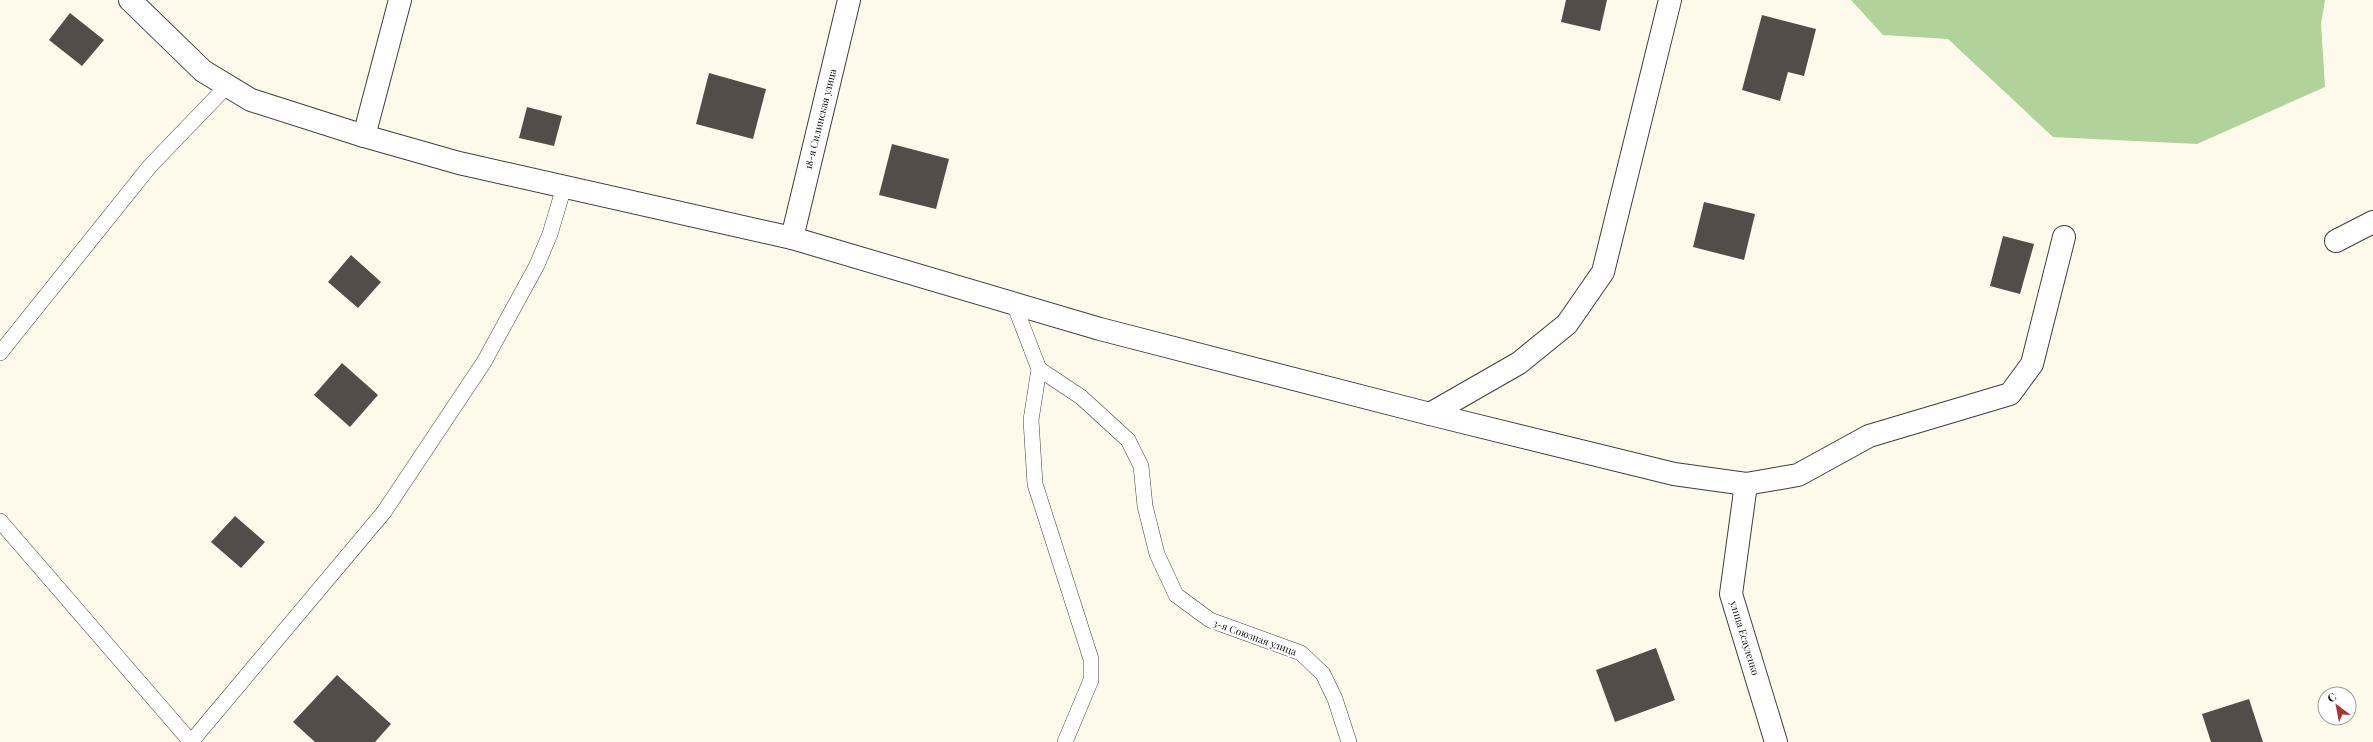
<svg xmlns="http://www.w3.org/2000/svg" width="2373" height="742" font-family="'Playfair Display',serif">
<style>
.forest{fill:#b1d29a}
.building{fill:#524d49}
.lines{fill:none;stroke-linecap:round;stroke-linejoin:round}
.service-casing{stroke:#3e3e3e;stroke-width:16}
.minor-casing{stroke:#3e3e3e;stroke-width:24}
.service{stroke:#fff;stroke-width:15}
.minor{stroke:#fff;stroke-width:22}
.labels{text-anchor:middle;stroke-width:4;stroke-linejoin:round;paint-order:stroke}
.street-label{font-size:10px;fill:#0b0b0b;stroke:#fff}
</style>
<rect width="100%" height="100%" fill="#fdfaeb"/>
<!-- forest -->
<polygon class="forest" points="1851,0 2325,0 2321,24 2325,87 2197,144 2053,137 1948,39 1883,35"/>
<!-- building -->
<g class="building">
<polygon points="1566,0 1607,0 1600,31 1561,22"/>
<polygon points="70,13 104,40 82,66 49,40"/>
<polygon points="1762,15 1816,29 1804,76 1788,72 1780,101 1742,90"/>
<polygon points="709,73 766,89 753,139 696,124"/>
<polygon points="527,107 562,116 554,146 519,138"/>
<polygon points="892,144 949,159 936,209 879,195"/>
<polygon points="1704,202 1755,214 1744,260 1693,247"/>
<polygon points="2003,236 2034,244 2020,294 1990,286"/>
<polygon points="351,255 381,282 358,308 328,282"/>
<polygon points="342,363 378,395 350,427 314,395"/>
<polygon points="235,516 265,542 241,568 211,542"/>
<polygon points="1656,648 1675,700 1615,722 1596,670"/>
<polygon points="337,675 391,724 375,742 315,742 293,722"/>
<polygon points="2249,699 2263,742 2211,742 2202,714"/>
</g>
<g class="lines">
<defs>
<g id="service">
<polyline points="1014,304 1039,369 1031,420 1035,484 1091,659 1091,680 1065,742"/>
<polyline points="0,353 150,166 227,86"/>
<polyline points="1039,369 1081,397 1128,440 1141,466 1145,506 1157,554 1176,595 1210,620 1301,653 1323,674 1335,699 1349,742"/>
<polyline points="0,521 191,742"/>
<polyline points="191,742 384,512 484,362 537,265 550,234 564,187"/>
</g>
<g id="minor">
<polyline points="130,0 203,71 251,100 364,136 459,163 792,238 1100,329 1430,414 1674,474 1746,484 1798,475 1869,436 2010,394 2032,364 2064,237"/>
<polyline points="364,136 400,0"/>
<polyline points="792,238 849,0"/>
<polyline points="2336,241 2373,222"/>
<polyline points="1430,414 1519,363 1567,324 1603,272 1670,0"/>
<polyline points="1746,484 1731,594 1776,742"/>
</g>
</defs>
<!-- service casing -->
<use href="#service" class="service-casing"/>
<!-- minor casing -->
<use href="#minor" class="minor-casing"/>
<!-- service -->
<use href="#service" class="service"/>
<!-- minor -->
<use href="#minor" class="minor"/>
</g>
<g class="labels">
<!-- street labels -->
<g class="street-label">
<text transform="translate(820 119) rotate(-76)" y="4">18-я Силинская улица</text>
<text transform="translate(1255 637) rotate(20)" y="4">3-я Союзная улица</text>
<text transform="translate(1745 638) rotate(73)" y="4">улица Есауленко</text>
</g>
</g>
<!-- north arrow -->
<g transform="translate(2337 706) rotate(328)"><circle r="19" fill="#ffffff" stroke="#9d9d9d"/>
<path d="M0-3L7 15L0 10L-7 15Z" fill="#aa3334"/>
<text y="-6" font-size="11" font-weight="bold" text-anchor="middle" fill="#0b0b0b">С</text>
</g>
</svg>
